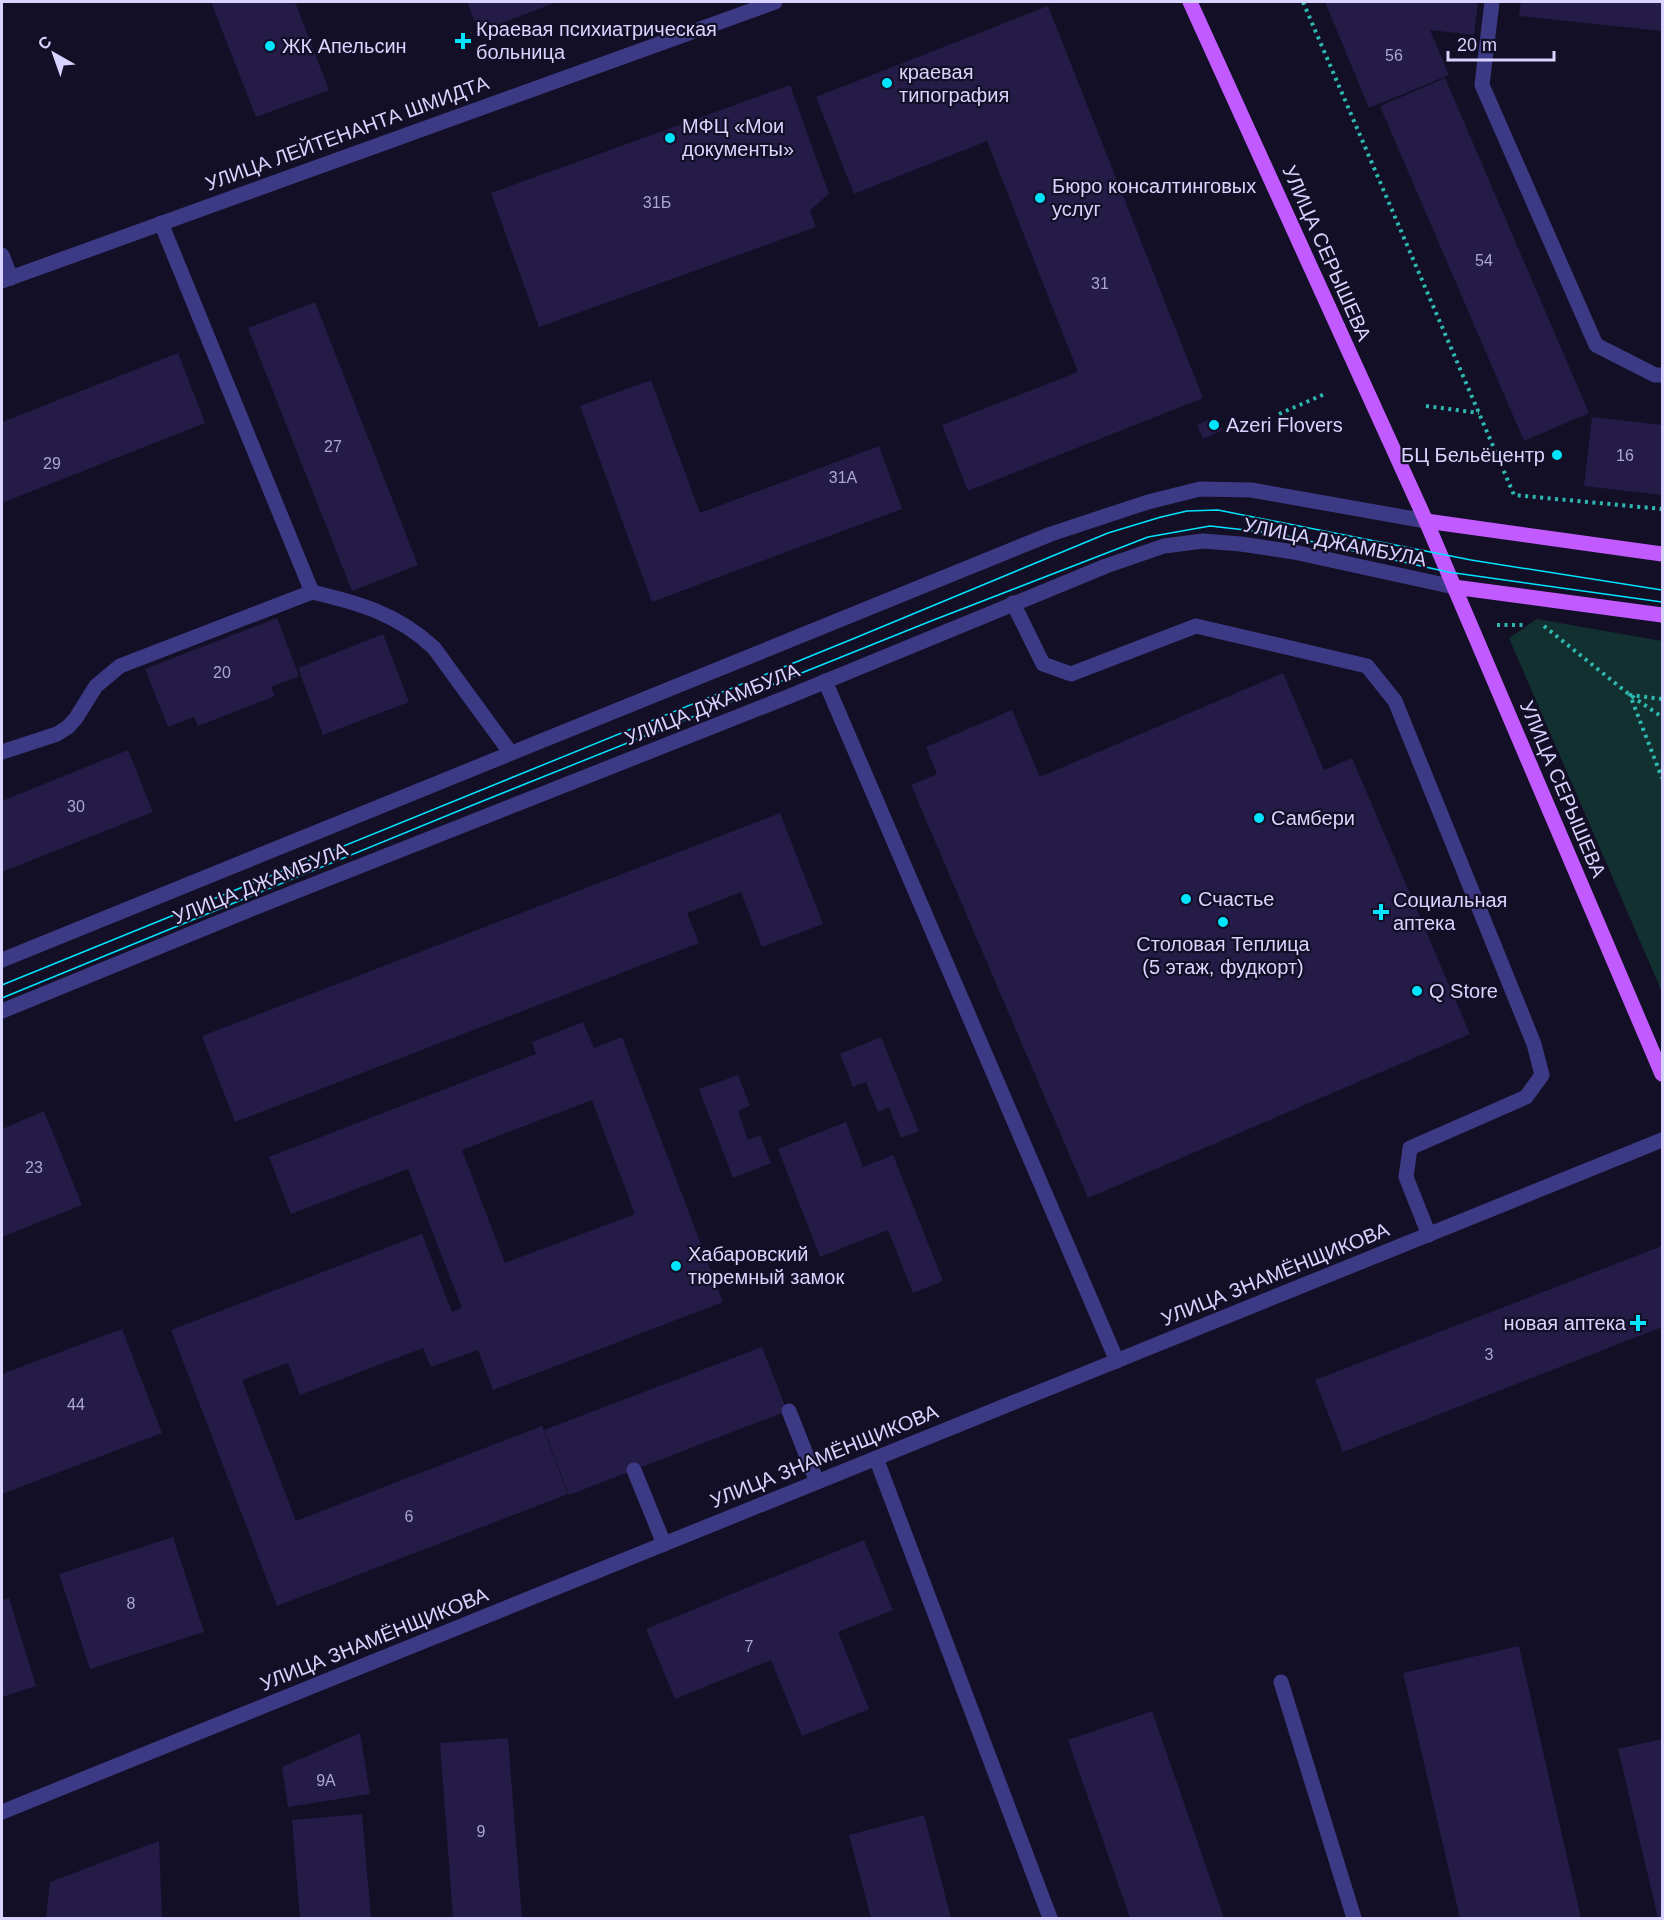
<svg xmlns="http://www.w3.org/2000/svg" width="1664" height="1920" font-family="Helvetica,sans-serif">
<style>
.green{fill:#12302f}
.building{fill:#241b47;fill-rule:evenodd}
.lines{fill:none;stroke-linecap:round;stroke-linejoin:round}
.path{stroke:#2fb8b0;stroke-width:4;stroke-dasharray:3 4.5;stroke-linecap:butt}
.service{stroke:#3d3a85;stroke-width:15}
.minor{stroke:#3d3a85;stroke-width:15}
.tertiary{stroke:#3d3a85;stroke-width:15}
.primary{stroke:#c25bff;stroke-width:15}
.tram{stroke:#00e5ff;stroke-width:1.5}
.poi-dot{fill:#00e5ff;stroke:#130f26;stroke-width:2}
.labels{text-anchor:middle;stroke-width:4.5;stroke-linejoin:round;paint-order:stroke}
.number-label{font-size:16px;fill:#aca6d1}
.poi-label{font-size:20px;fill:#d9d4ff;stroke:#130f26;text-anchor:start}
.street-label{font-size:20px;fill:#d9d4ff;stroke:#130f26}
</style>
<rect width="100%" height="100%" fill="#130f26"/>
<!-- green -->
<polygon class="green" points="1537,619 1662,641 1662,992 1509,638"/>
<!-- building -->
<g class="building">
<polygon points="211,2 295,2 329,90 256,117"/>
<polygon points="467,2 557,2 479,32"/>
<polygon points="1325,2 1478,2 1474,35 1430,30 1449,75 1369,108"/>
<polygon points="1521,2 1662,2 1662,31 1519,16"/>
<polygon points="1048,6 1203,398 968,491 942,425 1078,372 987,141 854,194 816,97"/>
<polygon points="1445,78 1589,413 1524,441 1380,106"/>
<polygon points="790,85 829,194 810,210 816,227 539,327 491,193"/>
<polygon points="315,302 418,565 352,591 248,328"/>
<polygon points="178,353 205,423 2,503 2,422"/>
<polygon points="651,380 700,513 879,446 902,509 652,602 580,406"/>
<polygon points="1216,417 1222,430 1203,439 1197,425"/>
<polygon points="1592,417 1662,425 1662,495 1584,486"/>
<polygon points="277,618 299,676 271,687 275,696 198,726 194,717 168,727 145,669"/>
<polygon points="383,634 409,702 323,735 298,668"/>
<polygon points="1283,673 1324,770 1352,758 1470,1034 1088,1198 911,785 937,774 926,747 1012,710 1040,777"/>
<polygon points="128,750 153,812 2,872 2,801"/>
<polygon points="780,813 823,924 762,947 741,892 687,913 699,943 235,1122 202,1036"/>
<path d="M583,1022L594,1048L622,1037L723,1302L493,1390L478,1350L431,1367L423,1348L300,1395L288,1363L242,1380L296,1521L542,1426L568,1494L277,1606L171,1330L422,1234L452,1312L462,1308L408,1169L291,1214L269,1157L536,1054L532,1042ZM592,1100L635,1214L505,1263L462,1150Z"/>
<polygon points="881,1037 919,1131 901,1138 889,1107 878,1112 866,1082 853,1087 840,1054"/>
<polygon points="738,1075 750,1106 738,1111 748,1140 760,1135 771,1163 733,1178 699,1089"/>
<polygon points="44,1111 82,1205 2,1237 2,1129"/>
<polygon points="846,1122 863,1167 893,1155 943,1281 913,1293 888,1230 820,1257 778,1149"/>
<polygon points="1662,1246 1662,1327 1343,1452 1315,1380"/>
<polygon points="122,1329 162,1433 2,1494 2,1374"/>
<polygon points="762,1347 787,1411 569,1495 544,1430"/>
<polygon points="173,1537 204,1632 90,1669 59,1574"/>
<polygon points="864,1540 893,1610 838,1632 869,1709 802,1736 771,1660 675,1699 646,1629"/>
<polygon points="9,1598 36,1686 2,1697 2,1600"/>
<polygon points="1519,1646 1581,1918 1460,1918 1403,1673"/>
<polygon points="1152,1711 1224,1918 1130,1918 1068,1740"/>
<polygon points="360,1733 370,1794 288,1807 282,1767"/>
<polygon points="508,1738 522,1918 453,1918 440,1743"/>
<polygon points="1662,1739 1662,1918 1658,1918 1618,1749"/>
<polygon points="362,1814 371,1918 300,1918 292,1820"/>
<polygon points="924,1815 951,1918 871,1918 849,1835"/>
<polygon points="159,1841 162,1918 46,1918 50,1882"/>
</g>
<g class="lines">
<!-- path -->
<g class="path">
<polyline points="1303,2 1514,495 1662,509"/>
<polyline points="1426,406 1479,413"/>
<polyline points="1279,414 1327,393"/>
<polyline points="1497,625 1526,625"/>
<polyline points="1544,626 1630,695 1662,717"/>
<polyline points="1662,699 1630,695 1662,778"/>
</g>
<!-- service -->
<g class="service">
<polyline points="1492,2 1482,85 1596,345 1655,375 1662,375"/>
<path d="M161,223L312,592C359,603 398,614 434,648L510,752"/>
<polyline points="2,255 11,278"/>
<polyline points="1013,603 1043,664 1071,674 1196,626 1367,666 1395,701 1534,1044 1542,1075 1526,1097 1410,1148 1406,1177 1429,1235"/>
<polyline points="825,681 1117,1361"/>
<polyline points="2,752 57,734 68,727 76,718 96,686 120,666 312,592"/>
<polyline points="789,1411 817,1482"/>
<polyline points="876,1458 1050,1918"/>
<polyline points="634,1470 664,1544"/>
<polyline points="1281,1682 1354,1918"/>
</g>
<!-- minor -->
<g class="minor">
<polyline points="2,281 775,2"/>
<polyline points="2,1812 1662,1140"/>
</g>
<!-- tertiary -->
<g class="tertiary">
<polyline points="2,960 1051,534 1148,502 1200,489 1251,490 1426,521"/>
<polyline points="2,1011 249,910 790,696 1106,566 1164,546 1203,541 1241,544 1294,552 1454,587"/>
</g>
<!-- primary -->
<g class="primary">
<polyline points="1190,2 1426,521 1662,1074"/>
<polyline points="1426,521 1662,554"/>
<polyline points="1454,587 1662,615"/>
</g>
<!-- tram -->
<g class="tram">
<polyline points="2,985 855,638 1108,533 1161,517 1187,511 1218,510 1471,560 1662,590"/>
<polyline points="2,998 468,807 931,621 1148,537 1210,526 1273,533 1448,572 1662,602"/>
</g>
</g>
<!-- markers -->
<g class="poi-dot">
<path d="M460 32h6v6h6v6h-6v6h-6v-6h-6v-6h6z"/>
<circle cx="270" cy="46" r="6"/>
<circle cx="887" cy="83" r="6"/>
<circle cx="670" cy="138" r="6"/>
<circle cx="1040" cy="198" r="6"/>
<circle cx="1214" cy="425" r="6"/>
<circle cx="1557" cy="455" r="6"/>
<circle cx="1259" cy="818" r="6"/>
<circle cx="1186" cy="899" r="6"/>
<path d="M1378 903h6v6h6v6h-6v6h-6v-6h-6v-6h6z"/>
<circle cx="1223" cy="922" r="6"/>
<circle cx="1417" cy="991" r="6"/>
<circle cx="676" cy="1266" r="6"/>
<path d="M1635 1314h6v6h6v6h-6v6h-6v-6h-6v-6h6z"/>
</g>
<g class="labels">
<!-- number labels -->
<g class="number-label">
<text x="1394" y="61">56</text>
<text x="657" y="208">31Б</text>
<text x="1484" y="266">54</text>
<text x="1100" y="289">31</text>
<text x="333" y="452">27</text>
<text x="1625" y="461">16</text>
<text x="52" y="469">29</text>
<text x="843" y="483">31А</text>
<text x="222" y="678">20</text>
<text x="76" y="812">30</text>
<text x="34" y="1173">23</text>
<text x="1489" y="1360">3</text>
<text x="76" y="1410">44</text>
<text x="409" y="1522">6</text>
<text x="131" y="1609">8</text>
<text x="749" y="1652">7</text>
<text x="326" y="1786">9А</text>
<text x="481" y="1837">9</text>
</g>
<!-- poi labels -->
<g class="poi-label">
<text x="476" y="36">Краевая психиатрическая<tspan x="476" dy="23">больница</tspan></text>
<text x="282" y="53">ЖК Апельсин</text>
<text x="899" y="79">краевая<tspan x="899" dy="23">типография</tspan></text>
<text x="682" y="133">МФЦ «Мои<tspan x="682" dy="23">документы»</tspan></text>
<text x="1052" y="193">Бюро консалтинговых<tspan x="1052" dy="23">услуг</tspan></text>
<text x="1226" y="432">Azeri Flovers</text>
<text x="1545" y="462" text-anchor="end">БЦ Бельёцентр</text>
<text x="1271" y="825">Самбери</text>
<text x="1198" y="906">Счастье</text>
<text x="1393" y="907">Социальная<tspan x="1393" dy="23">аптека</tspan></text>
<text x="1223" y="951" text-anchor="middle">Столовая Теплица<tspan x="1223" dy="23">(5 этаж, фудкорт)</tspan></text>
<text x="1429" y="998">Q Store</text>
<text x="688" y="1261">Хабаровский<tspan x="688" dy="23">тюремный замок</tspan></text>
<text x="1626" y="1330" text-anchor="end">новая аптека</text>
</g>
<!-- street labels -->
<g class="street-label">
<text transform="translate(347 133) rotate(-20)" y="7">УЛИЦА ЛЕЙТЕНАНТА ШМИДТА</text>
<text transform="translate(1327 253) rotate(66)" y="7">УЛИЦА СЕРЫШЕВА</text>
<text transform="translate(1335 542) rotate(11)" y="7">УЛИЦА ДЖАМБУЛА</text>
<text transform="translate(712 704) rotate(-22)" y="7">УЛИЦА ДЖАМБУЛА</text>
<text transform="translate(1563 789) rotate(67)" y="7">УЛИЦА СЕРЫШЕВА</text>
<text transform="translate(260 883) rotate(-22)" y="7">УЛИЦА ДЖАМБУЛА</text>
<text transform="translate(1275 1274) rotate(-22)" y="7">УЛИЦА ЗНАМЁНЩИКОВА</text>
<text transform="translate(824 1456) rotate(-22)" y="7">УЛИЦА ЗНАМЁНЩИКОВА</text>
<text transform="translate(374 1639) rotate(-22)" y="7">УЛИЦА ЗНАМЁНЩИКОВА</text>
</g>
</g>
<!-- border -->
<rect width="1664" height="1920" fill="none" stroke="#d9d4ff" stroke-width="6"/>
<!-- north arrow -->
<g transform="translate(54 54) rotate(320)" stroke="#130f26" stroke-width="4.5" paint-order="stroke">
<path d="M0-4.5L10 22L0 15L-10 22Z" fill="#d9d4ff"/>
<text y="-9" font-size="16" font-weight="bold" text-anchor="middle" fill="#d9d4ff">С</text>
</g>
<!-- scale -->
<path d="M1448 51v9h106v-9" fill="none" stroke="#d9d4ff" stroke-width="3"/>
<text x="1457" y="51" font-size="18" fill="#d9d4ff" stroke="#130f26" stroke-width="4.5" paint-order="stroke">20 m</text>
</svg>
